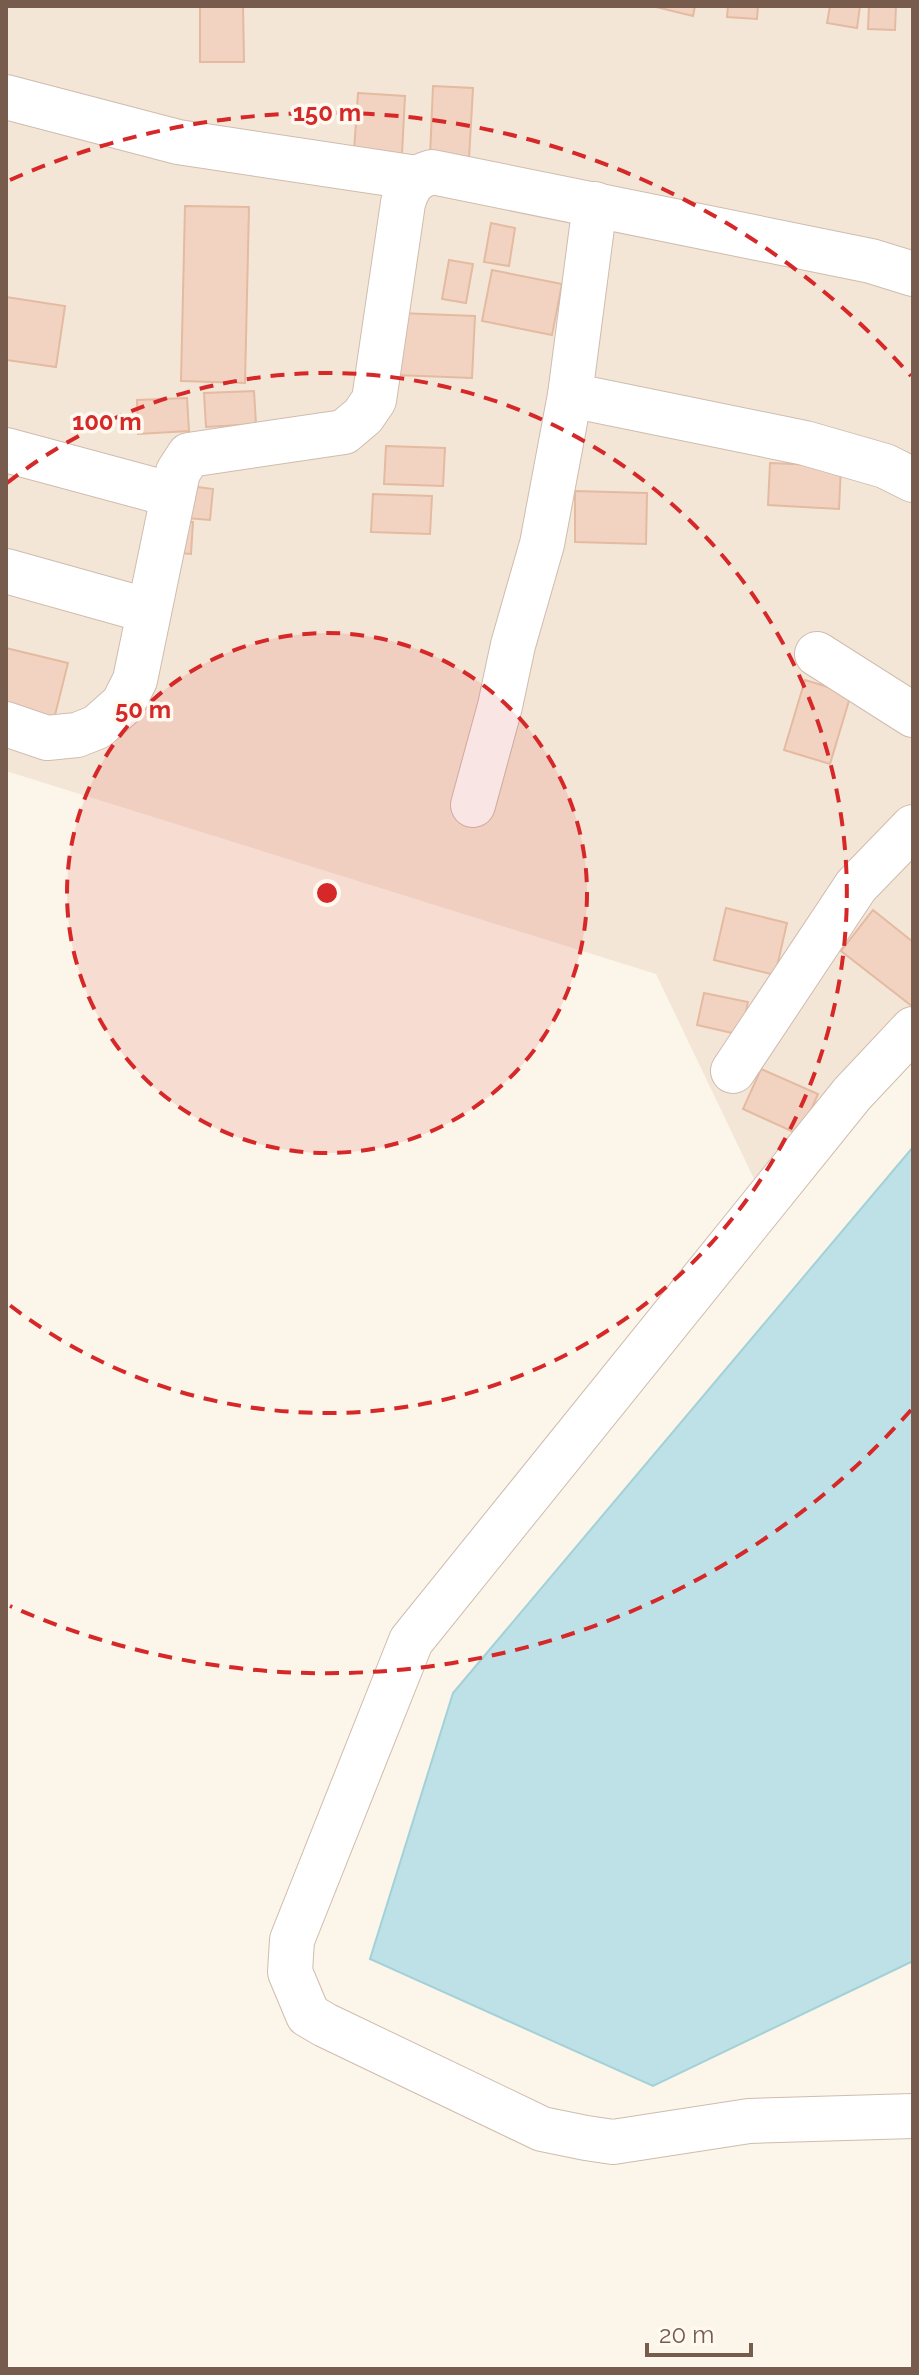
<svg xmlns="http://www.w3.org/2000/svg" width="919" height="2375" font-family="Raleway,sans-serif">
<style>
.residential{fill:#f4e6d7}
.water{fill:#bde1e7;stroke:#a3d1d8;stroke-width:2}
.building{fill:#f2d3c1;stroke:#e4baa1;stroke-width:2}
.lines{fill:none;stroke-linecap:round;stroke-linejoin:round}
.minor-casing{stroke:#cfbcae;stroke-width:46}
.minor{stroke:#fff;stroke-width:44}
.ring{fill:none;stroke:#d62828;stroke-width:4;stroke-dasharray:14 10}
.centre{fill:#d62828;stroke:#fff9f0;stroke-width:4}
.ring-label{font-size:24px;text-anchor:middle;font-weight:bold;fill:#d62828;stroke:#fff9f0;stroke-width:7;stroke-linejoin:round;paint-order:stroke}
</style>
<rect width="100%" height="100%" fill="#fcf5e9"/>
<!-- residential -->
<polygon class="residential" points="6,6 913,6 913,1026 756,1183 656,974 6,771"/>
<!-- water -->
<polygon class="water" points="913,1147 913,1961 653,2086 370,1959 453,1693"/>
<!-- building -->
<g class="building">
<polygon points="200,6 243,6 244,62 200,62"/>
<polygon points="652,6 695,6 693,16"/>
<polygon points="728,6 758,6 757,19 727,17"/>
<polygon points="830,6 860,6 857,28 827,23"/>
<polygon points="869,6 896,6 895,30 868,29"/>
<polygon points="433,86 473,88 469,159 430,157"/>
<polygon points="358,93 405,96 402,154 354,151"/>
<polygon points="185,206 249,207 245,383 181,381"/>
<polygon points="491,223 515,228 509,266 484,262"/>
<polygon points="449,260 473,264 466,303 442,299"/>
<polygon points="492,270 562,284 552,335 482,321"/>
<polygon points="6,297 65,306 56,367 6,360"/>
<polygon points="399,313 475,316 472,378 396,375"/>
<polygon points="254,391 256,424 206,427 204,393"/>
<polygon points="187,398 189,431 138,434 137,400"/>
<polygon points="386,446 445,448 443,486 384,484"/>
<polygon points="770,463 841,466 839,509 768,505"/>
<polygon points="190,486 213,489 210,520 187,518"/>
<polygon points="575,491 647,493 646,544 575,542"/>
<polygon points="373,494 432,496 430,534 371,532"/>
<polygon points="169,520 193,522 191,554 167,552"/>
<polygon points="6,648 68,663 54,719 6,708"/>
<polygon points="805,680 851,694 830,764 784,750"/>
<polygon points="726,908 787,923 775,975 714,960"/>
<polygon points="873,910 913,942 913,1007 841,951"/>
<polygon points="704,993 748,1002 741,1035 697,1025"/>
<polygon points="761,1069 818,1094 800,1135 743,1109"/>
</g>
<g class="lines">
<defs>
<g id="minor">
<polyline points="6,97 178,142 417,178"/>
<polyline points="570,395 805,443 885,466 913,480"/>
<polyline points="6,450 173,495"/>
<polyline points="6,571 149,611"/>
<polyline points="817,654 913,715"/>
<path d="M6,724L47,738L77,735L97,727L123,704L135,680L178,472L189,455L344,432L363,416L374,400L403,203C408,186 414,177 432,172L871,261L913,274"/>
<polyline points="473,805 500,706 513,645 542,544 570,395 595,204"/>
<polyline points="913,1029 852,1094 411,1641 292,1940 290,1972 308,2015 325,2025 542,2129 586,2138 613,2142 749,2121 913,2116"/>
<polyline points="733,1071 856,886 913,827"/>
</g>
</defs>
<!-- minor casing -->
<use href="#minor" class="minor-casing"/>
<!-- minor -->
<use href="#minor" class="minor"/>
</g>
<!-- distance rings -->
<circle cx="327" cy="893" r="260" fill="#d62828" fill-opacity=".12"/>
<g class="ring">
<circle cx="327" cy="893" r="260"/>
<path d="M7 483A520 520 0 1 1 7 1303"/>
<path d="M911 1410A780 780 0 0 1 10 1606M10 180A780 780 0 0 1 911 376"/>
</g>
<circle cx="327" cy="893" r="12" class="centre"/>
<g class="ring-label">
<text x="327" y="121">150 m</text>
<text x="107" y="430">100 m</text>
<text x="143" y="718">50 m</text>
</g>
<!-- border -->
<rect width="919" height="2375" fill="none" stroke="#775b4c" stroke-width="16"/>
<!-- scale -->
<path d="M647 2343v12h104v-12" fill="none" stroke="#775b4c" stroke-width="4"/>
<text x="659" y="2343" font-size="24" fill="#775b4c" stroke="#fff9f0" stroke-width="6" paint-order="stroke">20 m</text>
</svg>
